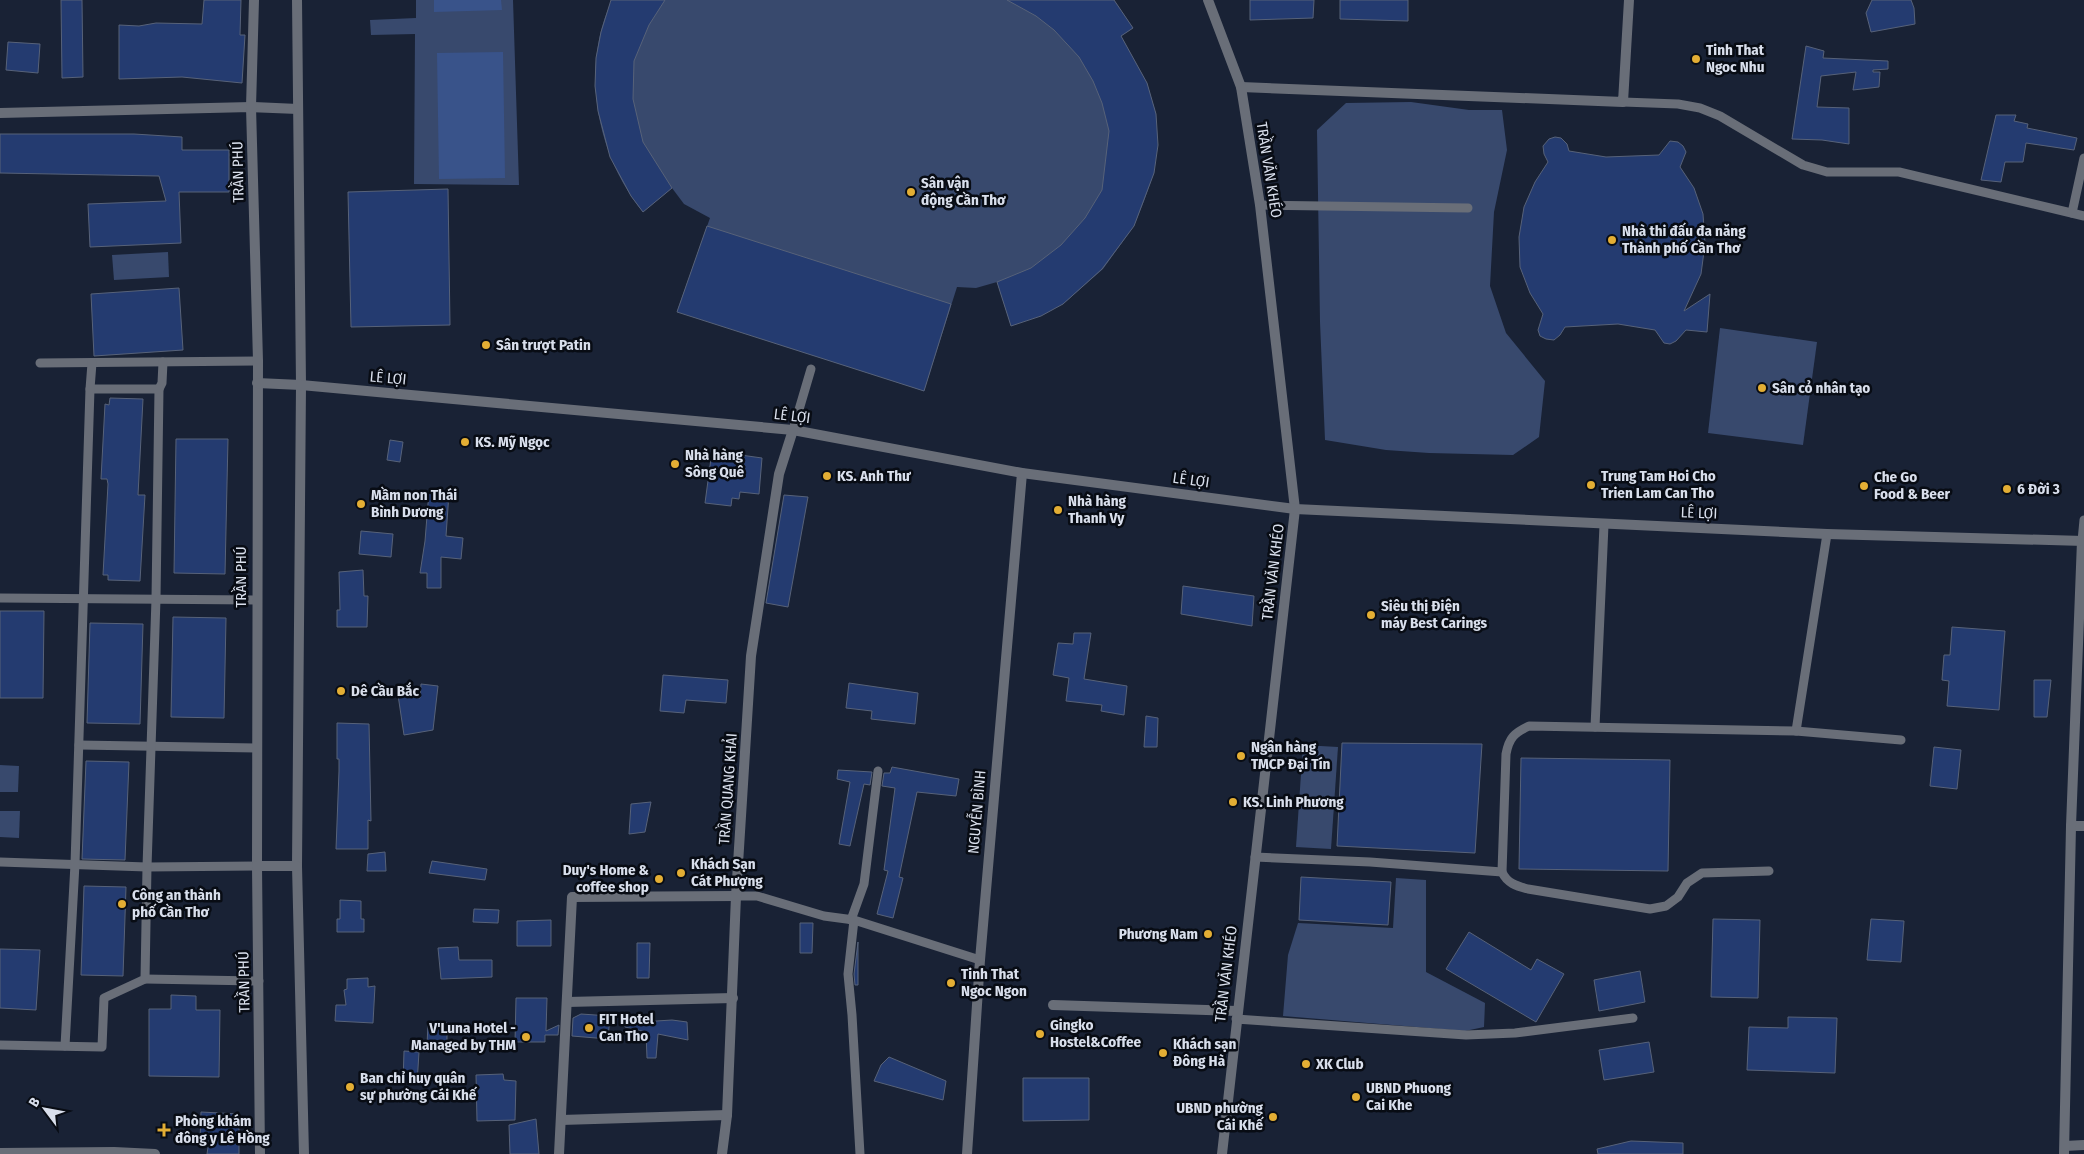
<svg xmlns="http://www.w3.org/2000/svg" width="2084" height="1154" font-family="'Fira Sans Condensed',sans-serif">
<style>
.green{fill:#38496d}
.water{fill:#39538a}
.building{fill:#243b70;stroke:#576279}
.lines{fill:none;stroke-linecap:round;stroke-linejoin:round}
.service{stroke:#696e78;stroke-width:9}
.minor{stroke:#696e78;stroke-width:10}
.tertiary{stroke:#696e78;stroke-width:10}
.poi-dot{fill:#e3ae34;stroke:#080c14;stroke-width:2}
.labels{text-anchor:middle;stroke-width:5;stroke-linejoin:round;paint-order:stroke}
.poi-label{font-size:15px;font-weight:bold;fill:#d9dfec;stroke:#080c14;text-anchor:start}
.street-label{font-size:15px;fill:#d9dfec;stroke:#080c14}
</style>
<rect width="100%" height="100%" fill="#192235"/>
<!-- green -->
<g class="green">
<polygon points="416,0 513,0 519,185 414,184 415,34 371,35 370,20 416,18"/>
<path d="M612,0H1114L1133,28L1121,36L1147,83L1156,114L1154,173L1144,201L1134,226L1103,269L1063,304L1011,326L997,282L976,288L957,287L924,391L677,311L710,218L684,204L672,188L643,212C596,155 580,68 612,0Z"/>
<polygon points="1411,102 1469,110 1502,110 1507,150 1494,212 1490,286 1506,333 1545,381 1539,437 1513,455 1429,453 1386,450 1325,440 1320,322 1317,130 1346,103"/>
<polygon points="168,252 169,277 114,280 112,255"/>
<polygon points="1720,328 1817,342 1803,445 1708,433"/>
<polygon points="1303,745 1338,747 1331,849 1296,847"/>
<polygon points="0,765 19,766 18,792 0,792"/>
<polygon points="0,811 20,811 19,838 0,837"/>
<polygon points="1396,878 1426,880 1426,972 1485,1003 1484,1027 1465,1031 1283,1016 1288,955 1298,923 1393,928"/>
</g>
<!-- water -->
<g class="water">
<polygon points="434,0 501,0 502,10 434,12"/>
<polygon points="503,52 505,178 439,179 437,53"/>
</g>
<!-- building -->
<g class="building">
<polygon points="61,0 82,0 83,77 62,78"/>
<polygon points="204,0 241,0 240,35 245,35 242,83 182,77 119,79 119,25 139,26 156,23 202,24"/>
<polygon points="611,0 665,0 649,25 634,61 633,99 643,142 672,188 643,212 631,196 610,157 598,111 595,86 596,58 601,32"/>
<polygon points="1007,0 1114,0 1133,28 1121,36 1147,83 1156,114 1158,145 1154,173 1134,226 1102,269 1063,304 1041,316 1011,326 997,282 1031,268 1061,245 1085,218 1102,190 1109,131 1102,103 1093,81 1079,57 1054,30 1036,16"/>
<polygon points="1250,0 1314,0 1313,18 1250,20"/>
<polygon points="1340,0 1408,0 1408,21 1340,19"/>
<polygon points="1872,0 1911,0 1914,8 1915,24 1871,32 1866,13"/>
<polygon points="8,42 40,44 38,73 6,70"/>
<polygon points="1806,46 1824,51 1823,58 1888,61 1888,69 1873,70 1873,72 1880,72 1879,87 1853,90 1856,72 1821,76 1817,107 1849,108 1849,144 1822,140 1792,139"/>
<polygon points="1996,115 2016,115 2014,121 2028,124 2027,128 2077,138 2074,150 2026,143 2023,162 2005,162 2001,182 1981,180"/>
<polygon points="0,134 134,134 182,137 182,150 229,150 229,192 179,192 181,243 90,247 88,204 166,201 159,176 0,173"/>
<polygon points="1555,137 1561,138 1567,144 1569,151 1606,157 1659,155 1670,141 1678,142 1683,146 1686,152 1680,167 1694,188 1703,214 1705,244 1701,274 1684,311 1710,294 1707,332 1686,330 1676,341 1670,344 1664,343 1655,330 1618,324 1565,327 1560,335 1554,340 1546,339 1540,336 1538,330 1543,314 1530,293 1520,267 1519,237 1524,207 1535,182 1548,162 1544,154 1543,146 1549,139"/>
<polygon points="448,189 450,325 351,327 348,192"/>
<polygon points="707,226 951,304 924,391 677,312"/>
<polygon points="179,288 183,350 94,356 91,294"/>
<polygon points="110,398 143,399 138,495 145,495 140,581 108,580 108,575 103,575 108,484 107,479 101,479 105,404 109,405"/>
<polygon points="176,439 228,439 225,574 174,573"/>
<polygon points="390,440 403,442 400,462 387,460"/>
<polygon points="712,451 762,458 759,494 740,492 739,499 732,498 731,506 705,503"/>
<polygon points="429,491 449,493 446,536 463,538 461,559 441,557 441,588 427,588 427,573 420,573 425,541"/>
<polygon points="784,495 808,497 788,607 766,603"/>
<polygon points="361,531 393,534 391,557 359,554"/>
<polygon points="363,570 364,596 368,596 367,627 337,627 337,610 340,610 339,572"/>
<polygon points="1183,586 1254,596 1252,626 1181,614"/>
<polygon points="0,611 44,611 43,698 0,698"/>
<polygon points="173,617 226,618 224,718 171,717"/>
<polygon points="90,623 143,624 140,724 87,723"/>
<polygon points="1952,627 2005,631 1999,710 1947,706 1949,681 1942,680 1944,655 1950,655"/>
<polygon points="1074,633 1091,633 1084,679 1127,686 1124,715 1101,711 1102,705 1066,701 1069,678 1053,675 1058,643 1073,644"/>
<polygon points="663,675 728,680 726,703 686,700 684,713 660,711"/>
<polygon points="2034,680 2051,680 2047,717 2034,717"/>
<polygon points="849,683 918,693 915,724 871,719 872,711 846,708"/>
<polygon points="421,684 438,686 433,730 404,735 398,695 420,698"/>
<polygon points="1146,716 1158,718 1157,747 1144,747"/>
<polygon points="337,723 369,724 371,821 368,820 368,849 336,849 339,771 339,759 337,759"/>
<polygon points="1342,743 1482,744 1475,853 1337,846"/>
<polygon points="1934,747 1961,750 1957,789 1930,786"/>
<polygon points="1521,758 1670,760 1668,871 1519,869"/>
<polygon points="86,761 129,762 125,860 82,859"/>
<polygon points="892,767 959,779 956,796 917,792 899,877 903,878 893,918 877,914 888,871 884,870 895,788 882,786 884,773 890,773"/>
<polygon points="838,770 872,772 870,785 864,784 850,846 839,844 850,782 837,779"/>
<polygon points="651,802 645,832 629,834 631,804"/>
<polygon points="385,852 386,871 367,871 368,854"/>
<polygon points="432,861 487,869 485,880 429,873"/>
<polygon points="1301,877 1391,882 1388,925 1299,920"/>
<polygon points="84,886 126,887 123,976 81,975"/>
<polygon points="340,900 361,901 361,919 364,919 364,932 337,932 337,919 340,919"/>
<polygon points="474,909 499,910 498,923 473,922"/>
<polygon points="1713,919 1760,920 1758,998 1711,997"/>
<polygon points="1871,919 1904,921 1901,962 1867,960"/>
<polygon points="551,920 551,946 517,946 517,921"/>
<polygon points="800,923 813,923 812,953 800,953"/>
<polygon points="1469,932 1531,970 1537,959 1564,974 1536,1022 1446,969"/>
<polygon points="858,942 858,985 855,985 854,974"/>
<polygon points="637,943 650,943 649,978 637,978"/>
<polygon points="458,947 459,960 492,960 492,977 441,979 438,948"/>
<polygon points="0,949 40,950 36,1010 0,1008"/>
<polygon points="1640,971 1645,1002 1599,1011 1594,980"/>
<polygon points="368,978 368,987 375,986 373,1023 335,1021 336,1005 346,1005 344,990 347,989 347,979"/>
<polygon points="171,995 196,996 196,1010 220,1010 219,1077 149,1076 149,1009 171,1009"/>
<polygon points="516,998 547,998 546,1031 559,1025 558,1035 545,1035 545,1042 515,1042"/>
<polygon points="581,1014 610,1016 608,1039 572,1036 573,1018"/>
<polygon points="1788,1017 1837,1018 1835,1073 1747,1070 1749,1027 1788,1028"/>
<polygon points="672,1020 687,1022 688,1040 658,1034 656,1058 647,1058 646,1032 625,1027 625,1023"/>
<polygon points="428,1023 447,1023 447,1046 427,1046"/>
<polygon points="1649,1042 1654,1072 1604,1080 1599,1050"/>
<polygon points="404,1051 419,1052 417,1084 403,1083"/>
<polygon points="889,1057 946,1081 943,1100 874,1081 881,1065"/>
<polygon points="503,1074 504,1080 516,1081 515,1120 477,1121 476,1075"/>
<polygon points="1023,1078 1089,1078 1089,1120 1023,1121"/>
<polygon points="201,1112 239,1114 239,1154 207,1154 209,1141 200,1140"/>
<polygon points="536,1119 539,1154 510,1154 509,1125"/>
<polygon points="1631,1141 1683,1143 1683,1154 1598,1154 1597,1149"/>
</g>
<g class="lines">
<!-- service -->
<g class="service">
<polyline points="1623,102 1678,104 1700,108 1720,116 1803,165 1827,172 1899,172 2084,216"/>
<polyline points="1260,205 1468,208"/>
<polyline points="2072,213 2084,158"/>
<polyline points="40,363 258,361"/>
<polyline points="159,389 162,383 163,362"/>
<polyline points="793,430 811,369"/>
<polyline points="2082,541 2084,520"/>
<polyline points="0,598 256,600"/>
<polyline points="1595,727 1604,525"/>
<polyline points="1796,731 1827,534"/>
<polyline points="79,745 257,748"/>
<polyline points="1255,857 1370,862 1502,872"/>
<polyline points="0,862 147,867 257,866"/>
<path d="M1769,871L1702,873L1687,883L1678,897L1666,906L1650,909L1528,889C1516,886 1507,883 1502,872L1506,754C1509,738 1514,733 1529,726L1796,731L1901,740"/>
<polyline points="736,896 757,896 824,916 854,920 980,960"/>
<polyline points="851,920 864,884 878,771"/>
<polyline points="854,920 848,974 852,1015 860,1154"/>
<polyline points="145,979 259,981"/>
<polyline points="1236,1019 1466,1035 1515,1033 1633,1018"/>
<polyline points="0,1045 102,1047 104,998 145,979 147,867 156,599 159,389 90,389"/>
<polyline points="65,1046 75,864 90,389 92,363"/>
</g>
<!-- minor -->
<g class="minor">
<polyline points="1241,87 1623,102 1629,0"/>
<polyline points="0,113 251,107 298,109"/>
<polyline points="2071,826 2084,826"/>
<polyline points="567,1002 733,998"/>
<polyline points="1053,1005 1237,1011"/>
<polyline points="561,1120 727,1115"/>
<polyline points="2065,1146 2084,1145"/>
<polyline points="0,1153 114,1152 155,1154"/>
<polyline points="559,1154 572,897 736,896"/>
<polyline points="967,1154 980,960 1022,473"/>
<polyline points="2064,1154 2071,826 2082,541"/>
</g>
<!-- tertiary -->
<g class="tertiary">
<polyline points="254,0 251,107 258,361 257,866 260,1154"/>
<polyline points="297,0 301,385 297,866 304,1154"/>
<polyline points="1208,0 1241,87 1260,205 1295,509 1222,1154"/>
<polyline points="257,383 301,385 793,430 1022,473 1295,509 1827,534 2084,541"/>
<polyline points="257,866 297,866"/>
<polyline points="722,1154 727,1115 736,896 751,656 779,474 793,430"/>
</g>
</g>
<!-- markers -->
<g class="poi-dot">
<circle cx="1696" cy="59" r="5"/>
<circle cx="911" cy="192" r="5"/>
<circle cx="1612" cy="240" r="5"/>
<circle cx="486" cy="345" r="5"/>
<circle cx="1762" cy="388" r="5"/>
<circle cx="465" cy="442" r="5"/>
<circle cx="675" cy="464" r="5"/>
<circle cx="827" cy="476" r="5"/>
<circle cx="1591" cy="485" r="5"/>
<circle cx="1864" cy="486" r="5"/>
<circle cx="2007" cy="489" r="5"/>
<circle cx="361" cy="504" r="5"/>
<circle cx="1058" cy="510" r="5"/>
<circle cx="1371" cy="615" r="5"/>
<circle cx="341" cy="691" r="5"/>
<circle cx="1241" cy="756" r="5"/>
<circle cx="1233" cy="802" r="5"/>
<circle cx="681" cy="873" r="5"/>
<circle cx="659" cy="879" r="5"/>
<circle cx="122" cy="904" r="5"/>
<circle cx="1208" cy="934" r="5"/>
<circle cx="951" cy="983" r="5"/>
<circle cx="589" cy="1028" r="5"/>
<circle cx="1040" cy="1034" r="5"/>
<circle cx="526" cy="1037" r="5"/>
<circle cx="1163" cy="1053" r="5"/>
<circle cx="1306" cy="1064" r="5"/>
<circle cx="350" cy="1087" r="5"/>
<circle cx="1356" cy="1097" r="5"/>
<circle cx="1273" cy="1117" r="5"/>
<path d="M161.5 1122.5h5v5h5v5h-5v5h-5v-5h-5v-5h5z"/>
</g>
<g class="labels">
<!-- poi labels -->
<g class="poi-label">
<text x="1706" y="55">Tinh That<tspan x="1706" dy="17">Ngoc Nhu</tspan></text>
<text x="921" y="188">Sân vận<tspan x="921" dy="17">động Cần Thơ</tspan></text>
<text x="1622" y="236">Nhà thi đấu đa năng<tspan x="1622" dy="17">Thành phố Cần Thơ</tspan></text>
<text x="496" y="350">Sân trượt Patin</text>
<text x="1772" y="393">Sân cỏ nhân tạo</text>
<text x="475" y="447">KS. Mỹ Ngọc</text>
<text x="685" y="460">Nhà hàng<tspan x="685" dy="17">Sông Quê</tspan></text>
<text x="837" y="481">KS. Anh Thư</text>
<text x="1601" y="481">Trung Tam Hoi Cho<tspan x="1601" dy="17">Trien Lam Can Tho</tspan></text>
<text x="1874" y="482">Che Go<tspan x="1874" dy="17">Food &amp; Beer</tspan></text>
<text x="2017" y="494">6 Đời 3</text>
<text x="371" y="500">Mầm non Thái<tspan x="371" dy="17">Bình Dương</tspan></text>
<text x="1068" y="506">Nhà hàng<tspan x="1068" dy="17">Thanh Vy</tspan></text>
<text x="1381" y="611">Siêu thị Điện<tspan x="1381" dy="17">máy Best Carings</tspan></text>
<text x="351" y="696">Dê Cầu Bắc</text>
<text x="1251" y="752">Ngân hàng<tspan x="1251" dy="17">TMCP Đại Tín</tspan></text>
<text x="1243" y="807">KS. Linh Phương</text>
<text x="691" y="869">Khách Sạn<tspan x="691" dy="17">Cát Phượng</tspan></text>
<text x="649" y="875" text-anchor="end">Duy's Home &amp;<tspan x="649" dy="17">coffee shop</tspan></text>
<text x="132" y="900">Công an thành<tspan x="132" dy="17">phố Cần Thơ</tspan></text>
<text x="1198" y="939" text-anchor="end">Phương Nam</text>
<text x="961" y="979">Tinh That<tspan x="961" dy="17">Ngoc Ngon</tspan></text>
<text x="599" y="1024">FIT Hotel<tspan x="599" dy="17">Can Tho</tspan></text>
<text x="1050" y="1030">Gingko<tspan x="1050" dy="17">Hostel&amp;Coffee</tspan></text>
<text x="516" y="1033" text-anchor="end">V'Luna Hotel -<tspan x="516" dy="17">Managed by THM</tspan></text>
<text x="1173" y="1049">Khách sạn<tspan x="1173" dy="17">Đông Hà</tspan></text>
<text x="1316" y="1069">XK Club</text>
<text x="360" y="1083">Ban chỉ huy quân<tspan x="360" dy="17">sự phường Cái Khế</tspan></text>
<text x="1366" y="1093">UBND Phuong<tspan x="1366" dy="17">Cai Khe</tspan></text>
<text x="1263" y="1113" text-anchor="end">UBND phường<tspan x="1263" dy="17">Cái Khế</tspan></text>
<text x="175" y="1126">Phòng khám<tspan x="175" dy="17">đông y Lê Hồng</tspan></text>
</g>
<!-- street labels -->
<g class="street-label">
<text transform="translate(1269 170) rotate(81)" y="5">TRẦN VĂN KHÉO</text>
<text transform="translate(238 172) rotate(-91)" y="5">TRẦN PHÚ</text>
<text transform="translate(388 378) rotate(5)" y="5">LÊ LỢI</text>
<text transform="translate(792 416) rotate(7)" y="5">LÊ LỢI</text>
<text transform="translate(1191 480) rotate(8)" y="5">LÊ LỢI</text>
<text transform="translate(1699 513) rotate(2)" y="5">LÊ LỢI</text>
<text transform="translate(1273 572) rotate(-83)" y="5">TRẦN VĂN KHÉO</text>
<text transform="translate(241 577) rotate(-90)" y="5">TRẦN PHÚ</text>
<text transform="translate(728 789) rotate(-86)" y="5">TRẦN QUANG KHẢI</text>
<text transform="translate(977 812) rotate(-85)" y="5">NGUYỄN BÌNH</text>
<text transform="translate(1226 974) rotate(-83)" y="5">TRẦN VĂN KHÉO</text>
<text transform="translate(244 982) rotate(-91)" y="5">TRẦN PHÚ</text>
</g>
</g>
<!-- north arrow -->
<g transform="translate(45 1109) rotate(302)" stroke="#080c14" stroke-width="4" paint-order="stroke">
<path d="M0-4L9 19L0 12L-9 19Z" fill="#d9dfec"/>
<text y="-8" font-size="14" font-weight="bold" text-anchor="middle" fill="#d9dfec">B</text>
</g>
</svg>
